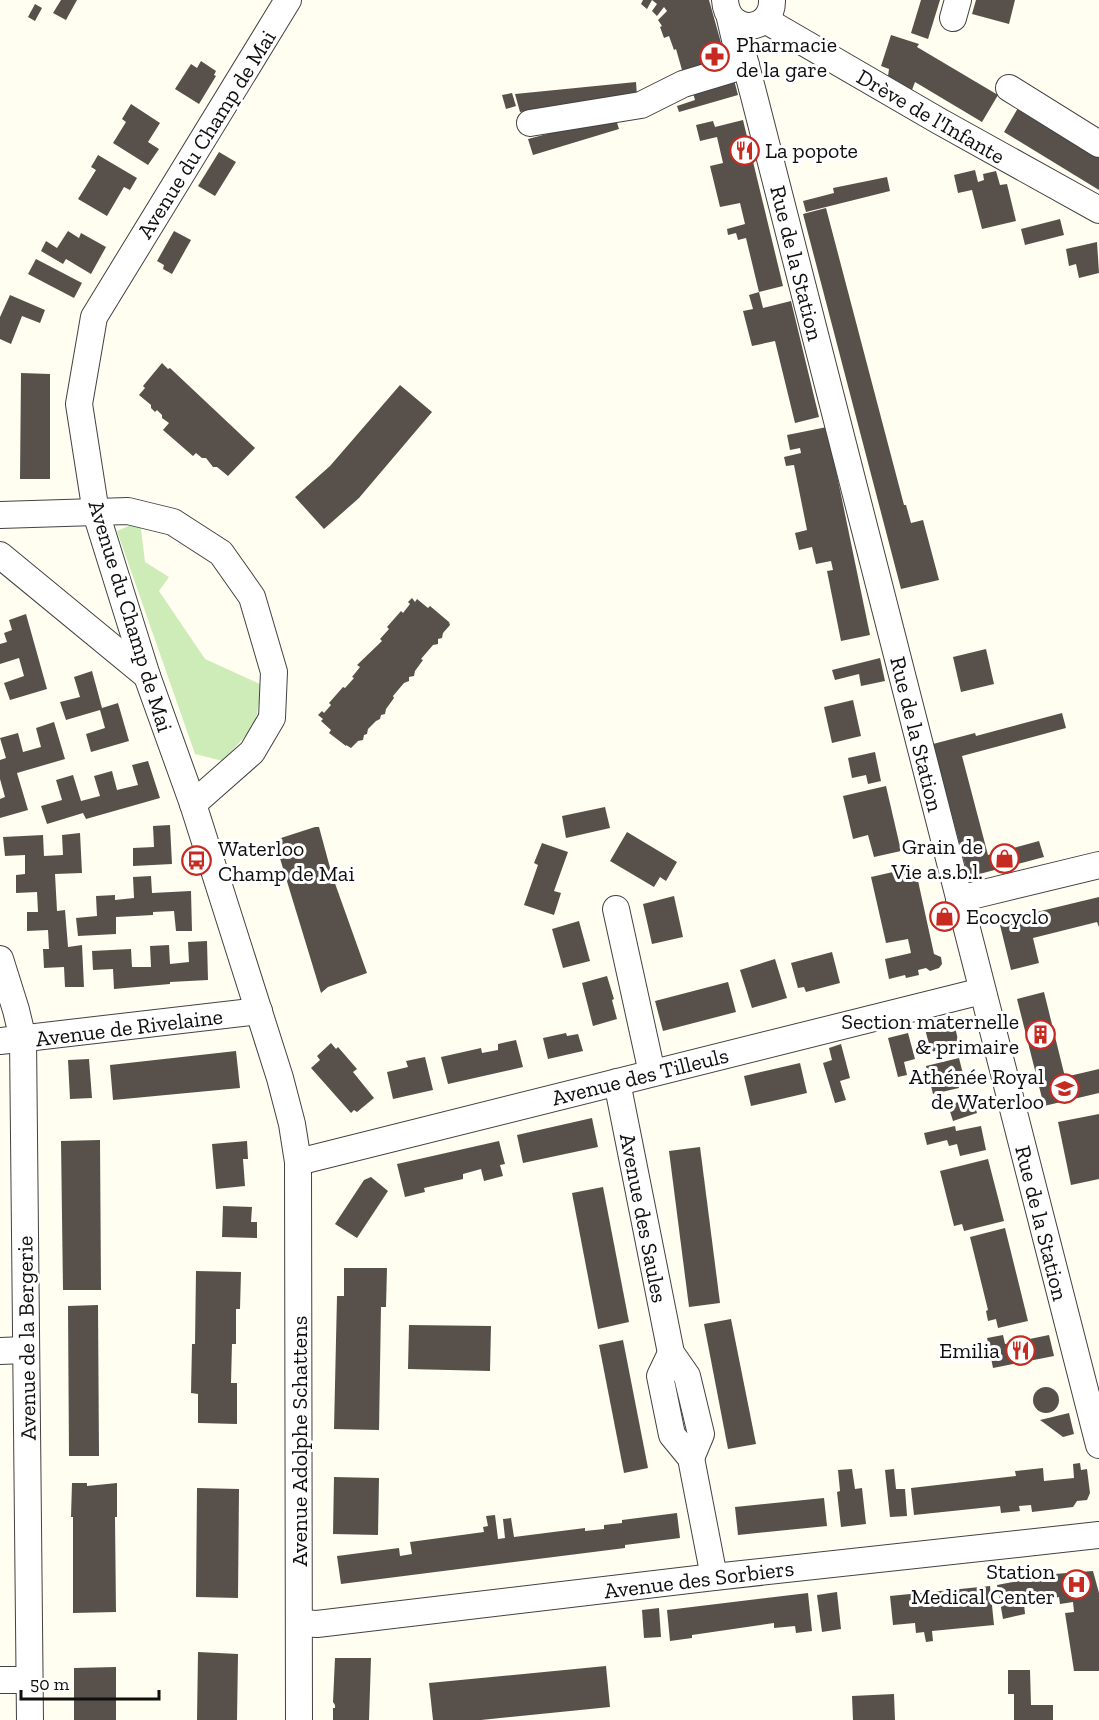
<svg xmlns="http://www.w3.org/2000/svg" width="1099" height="1720" font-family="'Zilla Slab',serif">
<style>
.green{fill:#cdecb8}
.building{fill:#58514b}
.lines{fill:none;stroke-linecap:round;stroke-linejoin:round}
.minor-casing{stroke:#424242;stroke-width:28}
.minor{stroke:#fff;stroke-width:26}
.labels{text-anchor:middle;stroke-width:6;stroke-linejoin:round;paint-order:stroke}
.poi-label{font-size:22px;fill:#0f0f0f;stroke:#fff;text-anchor:end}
.street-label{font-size:22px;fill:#0f0f0f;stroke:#fff}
</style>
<rect width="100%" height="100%" fill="#fffef1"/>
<!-- green -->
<polygon class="green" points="140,521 145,562 169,577 159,591 205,659 262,685 255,725 223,761 195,754 117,531"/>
<!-- building -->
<g class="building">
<polygon points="61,0 77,0 66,20 53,13"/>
<polygon points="643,0 709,0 727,64 684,77 676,49 674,50 669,36 664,38 660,27 662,26 658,20 667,11 664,7 657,16 652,11 657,4 652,0 647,9 641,4"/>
<polygon points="921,0 940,0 928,39 911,33"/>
<polygon points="976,0 1015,0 1009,24 972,14"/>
<polygon points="35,4 42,8 35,21 28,17"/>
<polygon points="891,35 919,44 917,47 998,95 982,122 915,82 912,90 888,76 889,69 881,66"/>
<polygon points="201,61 216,71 214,75 216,76 199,104 175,89 191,64 197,68"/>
<polygon points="733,76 738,95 679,112 677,106 695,100 691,86"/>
<polygon points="636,82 637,96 520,112 515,94"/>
<polygon points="512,93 516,106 506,109 502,95"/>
<polygon points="131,104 160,123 148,142 159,149 148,165 113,143 126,122 122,119"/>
<polygon points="1018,108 1099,157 1099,190 1004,132"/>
<polygon points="615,116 619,129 533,155 528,139"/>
<polygon points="743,120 783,286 759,292 763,308 791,301 819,417 795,423 775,341 752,346 743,311 753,309 749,295 759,292 746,238 738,240 736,233 728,235 727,229 745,224 740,203 720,207 710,166 723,163 717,137 700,141 696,125 713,121 715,127"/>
<polygon points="219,152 236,162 215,196 198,186"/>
<polygon points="98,155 137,178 130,190 124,187 107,216 78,199 96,170 91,167"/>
<polygon points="975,170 978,182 984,180 983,174 996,171 1000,185 1007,184 1016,221 982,229 972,190 958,193 954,175"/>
<polygon points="887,177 890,191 806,212 803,201 834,193 833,188"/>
<polygon points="826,208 904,505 906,505 911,523 923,520 939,580 901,589 803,214"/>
<polygon points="1060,219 1064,235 1025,245 1021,229"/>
<polygon points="68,231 79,238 81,233 106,247 91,274 66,259 63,264 41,251 46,241 57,248"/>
<polygon points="174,231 191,240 172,274 163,269 164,265 157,261"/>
<polygon points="1097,242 1099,273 1079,278 1076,264 1069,266 1066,249"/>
<polygon points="36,259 82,283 74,298 28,274"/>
<polygon points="10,295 45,310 40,323 22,316 11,344 0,339 0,317"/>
<polygon points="162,363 168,369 170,368 255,448 228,476 217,467 213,467 206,458 202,458 196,453 193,456 163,430 169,423 162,418 162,415 157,410 155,412 151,408 151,405 139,395 145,388 143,386"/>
<polygon points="21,373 50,374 50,479 20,479"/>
<polygon points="400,385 432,412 359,498 324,529 295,497 330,466"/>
<polygon points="827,427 870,635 841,641 827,571 833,570 831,561 816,564 812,547 799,550 795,533 807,530 794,465 786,466 784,457 801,453 800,448 790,450 787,435"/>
<polygon points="412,598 415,602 417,599 428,608 430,606 449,622 450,625 443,633 442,638 438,639 438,644 433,645 421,659 423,660 415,671 414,676 409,677 409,681 404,683 393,696 394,698 386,709 385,714 381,715 380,719 376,721 368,729 367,734 364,735 363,740 358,741 351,748 346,745 346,746 329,733 331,730 321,721 323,719 318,715 322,711 324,713 331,705 329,703 343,687 345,688 354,678 352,677 360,667 357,665 382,641 380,639 389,629 387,627 401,611 403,613 410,604 408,602"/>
<polygon points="26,614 47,689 10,700 4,683 24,676 19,658 0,664 0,644 7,642 4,633 12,630 9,620"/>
<polygon points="986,649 994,684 961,692 953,657"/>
<polygon points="880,658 885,681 861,686 859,674 835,680 832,670"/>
<polygon points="92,671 102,708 118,703 129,741 91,752 86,734 105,728 100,710 66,720 60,702 80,697 74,677"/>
<polygon points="853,700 861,736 832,743 824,707"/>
<polygon points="1062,713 1066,728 962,756 988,855 1039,841 1044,857 972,876 967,872 933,744 975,733 976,736"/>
<polygon points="54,722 65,759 17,773 28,810 0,818 0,799 5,797 0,779 0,760 6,758 0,738 18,733 23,752 41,747 36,728"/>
<polygon points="875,752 881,781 868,784 866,775 852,778 848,758"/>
<polygon points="148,761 160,798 86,819 83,813 47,824 41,806 62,800 56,780 73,775 81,801 100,796 94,776 112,771 117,790 138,785 132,765"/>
<polygon points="886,786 901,851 874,857 868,835 853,839 843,796"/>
<polygon points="605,807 610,828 566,838 562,816"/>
<polygon points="170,825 172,864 133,866 133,848 154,847 153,826"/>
<polygon points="315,827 319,827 332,875 367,973 328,987 321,993 275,842 281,838"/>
<polygon points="627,832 677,862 666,881 660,877 654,887 610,861"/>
<polygon points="80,833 82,873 55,874 57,911 65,910 68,947 82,945 84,987 65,987 64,967 44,968 43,949 49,949 48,930 27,931 27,912 38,912 37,892 16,893 16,875 25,874 25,855 5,856 3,837 43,835 44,856 63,855 62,835"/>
<polygon points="542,843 568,852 554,891 561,893 554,915 524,905 538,865 534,863"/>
<polygon points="915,867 934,954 941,957 942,964 939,968 930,971 926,968 918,970 919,975 906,978 905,975 889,979 885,959 911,953 908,939 886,943 871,877"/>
<polygon points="151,876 152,893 191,891 192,931 176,931 174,911 153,912 153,915 116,917 116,934 78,936 76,918 97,916 96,896 115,895 115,900 134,898 133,877"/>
<polygon points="674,896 683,937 652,944 643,904"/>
<polygon points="1099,897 1099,927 1097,922 1033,938 1039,963 1011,970 999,921"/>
<polygon points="579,921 590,961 563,968 552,929"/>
<polygon points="207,941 208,980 170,982 170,984 114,989 113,969 93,970 92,951 131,949 132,967 151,967 150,946 169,945 170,964 189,962 188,942"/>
<polygon points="832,952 840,983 806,992 804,987 798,988 791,963"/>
<polygon points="775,959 787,998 752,1008 740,970"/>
<polygon points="607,976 614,999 612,1000 617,1019 593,1026 582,983"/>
<polygon points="728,982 736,1012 663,1031 655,1001"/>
<polygon points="1044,992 1065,1077 1099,1069 1099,1093 1044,1106 1017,999"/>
<polygon points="954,1022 959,1045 953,1046 955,1053 940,1056 939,1050 931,1052 925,1029"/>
<polygon points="566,1033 567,1036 578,1034 583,1051 548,1059 543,1038"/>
<polygon points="908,1033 915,1059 904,1062 907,1075 898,1077 888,1038"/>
<polygon points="516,1040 523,1067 448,1084 441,1057 481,1048 482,1053 498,1050 498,1044"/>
<polygon points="331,1043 336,1049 338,1047 357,1069 353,1072 374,1098 357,1112 354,1110 351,1113 311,1068 320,1060 317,1056"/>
<polygon points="841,1044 850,1078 840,1081 846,1100 835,1103 823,1063 832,1060 829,1048"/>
<polygon points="236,1051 240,1088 113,1100 110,1065"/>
<polygon points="425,1057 433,1090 393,1099 387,1072 408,1067 406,1061"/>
<polygon points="959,1058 965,1082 958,1084 959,1088 933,1094 926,1066"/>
<polygon points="89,1059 92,1098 70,1099 68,1060"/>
<polygon points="800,1063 807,1093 751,1106 744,1076"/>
<polygon points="972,1098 977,1113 953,1121 948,1105"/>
<polygon points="1099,1114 1099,1179 1071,1185 1058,1122"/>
<polygon points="592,1118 598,1147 523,1163 517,1135"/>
<polygon points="955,1126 956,1131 981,1126 986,1150 960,1156 957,1144 949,1146 947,1140 927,1145 924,1133"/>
<polygon points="100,1140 101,1290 63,1290 61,1141"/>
<polygon points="247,1141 248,1159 243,1159 245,1186 216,1189 212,1144"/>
<polygon points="499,1141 505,1164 500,1165 503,1176 484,1181 481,1169 463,1174 463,1179 424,1188 425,1192 405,1197 397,1164"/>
<polygon points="700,1147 720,1303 689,1307 669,1151"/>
<polygon points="988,1159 1004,1221 964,1231 962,1224 954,1226 940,1171"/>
<polygon points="371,1177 388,1191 357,1238 335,1224 364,1180"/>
<polygon points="603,1187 629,1322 598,1329 572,1193"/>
<polygon points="223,1206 252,1207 251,1222 257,1222 257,1238 222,1237"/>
<polygon points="1005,1228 1028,1321 998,1328 996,1319 988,1321 986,1311 988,1310 970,1237"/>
<polygon points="344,1268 387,1268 386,1307 381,1307 379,1430 334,1429 337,1296 344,1296"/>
<polygon points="196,1271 241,1272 240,1309 236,1309 236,1344 232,1344 231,1383 237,1383 237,1424 198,1423 198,1394 191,1393 192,1344 195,1344"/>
<polygon points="98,1305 99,1456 69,1456 68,1306"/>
<polygon points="731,1319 756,1444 728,1449 704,1324"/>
<polygon points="409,1325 491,1326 490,1371 408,1369"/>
<polygon points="1003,1335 1005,1344 1049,1335 1054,1356 993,1368 987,1338"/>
<polygon points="623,1340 648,1468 624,1473 599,1345"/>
<circle cx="1046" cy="1400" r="13"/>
<polygon points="1069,1413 1074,1434 1063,1437 1040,1420"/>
<polygon points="1080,1463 1081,1470 1087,1469 1090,1493 1087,1500 1077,1501 1073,1507 1032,1512 1031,1505 1019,1506 1020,1511 1001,1513 1000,1506 914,1515 911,1488 1016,1476 1015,1471 1043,1468 1044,1481 1074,1478 1073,1464"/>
<polygon points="852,1469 855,1489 862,1488 866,1524 841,1527 837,1492 840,1491 838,1470"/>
<polygon points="894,1469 896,1489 905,1489 907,1516 890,1517 885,1470"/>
<polygon points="334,1477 379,1478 378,1535 333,1534"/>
<polygon points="72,1483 87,1483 87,1486 117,1483 117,1517 115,1517 116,1612 73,1613 73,1517 71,1517"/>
<polygon points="197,1488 239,1489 238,1598 196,1597"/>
<polygon points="824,1498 827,1526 738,1535 735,1507"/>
<polygon points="677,1513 680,1538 625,1545 625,1548 341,1584 337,1556 399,1548 400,1556 412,1554 410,1542 484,1532 483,1527 488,1526 486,1516 495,1515 498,1539 505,1538 503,1519 511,1518 514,1537 585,1528 585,1531 604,1529 604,1525 622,1523 622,1520"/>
<polygon points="1093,1571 1099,1593 1099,1671 1074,1671 1065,1613 1074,1612 1073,1602 1060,1604 1059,1597 1024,1604 1025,1614 1003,1619 997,1585 1054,1574"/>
<polygon points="990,1586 994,1625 932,1631 933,1641 926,1642 924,1632 916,1633 915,1623 893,1625 890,1596"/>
<polygon points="837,1592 841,1629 822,1632 817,1595"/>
<polygon points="808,1593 812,1631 796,1633 795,1626 774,1628 774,1623 692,1635 692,1638 670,1641 667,1610"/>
<polygon points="659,1608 661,1637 644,1638 642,1610"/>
<polygon points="198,1652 238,1654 237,1720 197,1720"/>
<polygon points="335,1658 371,1658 369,1720 333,1720 333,1708 335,1708 335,1705 333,1702"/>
<polygon points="606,1666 610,1707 481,1720 433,1720 429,1683"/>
<polygon points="116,1667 116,1720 74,1720 74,1668"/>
<polygon points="1008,1670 1030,1670 1031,1705 1053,1705 1053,1720 1014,1720 1014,1694 1008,1694"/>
<polygon points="894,1694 895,1720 853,1720 852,1696"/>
</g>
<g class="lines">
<defs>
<g id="minor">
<polyline points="288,0 94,317 79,404 96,513 147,676 193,804 280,1078 292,1124 298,1162 299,1720"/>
<path d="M725,0C727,36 773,33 772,0"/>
<polyline points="730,18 736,44 744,58 754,96 1099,1445"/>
<polyline points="953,18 958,0"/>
<polyline points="765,20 939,121 1099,210"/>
<polyline points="1009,88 1099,144"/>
<polyline points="530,123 641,105 683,84 746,65"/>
<polyline points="0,515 128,511 173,522 221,553 252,597 274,672 272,718 252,752 193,804"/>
<polyline points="0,555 147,676"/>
<polyline points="959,899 1099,865"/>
<polyline points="616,909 652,1073"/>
<polyline points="0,959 16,1010 23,1039 30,1720"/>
<polyline points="0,1041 259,1011"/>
<polyline points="617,1082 671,1353 687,1376 701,1434 691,1458"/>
<polyline points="298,1162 982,991"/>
<polyline points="0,1351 25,1350"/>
<polyline points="671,1353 660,1376 672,1435 691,1458 714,1577"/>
<polyline points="300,1623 317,1624 714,1577 1099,1535"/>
<polyline points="0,1680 29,1680"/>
</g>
</defs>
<!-- minor casing -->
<use href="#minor" class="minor-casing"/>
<!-- minor -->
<use href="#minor" class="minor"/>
</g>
<!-- icons -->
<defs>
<symbol id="pharmacy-ring" viewBox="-11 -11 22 22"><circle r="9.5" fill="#fff" stroke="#c62a20" stroke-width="1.5"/><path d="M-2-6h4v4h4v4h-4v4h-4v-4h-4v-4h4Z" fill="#c62a20"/></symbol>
<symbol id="restaurant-ring" viewBox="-11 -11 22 22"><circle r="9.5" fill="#fff" stroke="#c62a20" stroke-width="1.5"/><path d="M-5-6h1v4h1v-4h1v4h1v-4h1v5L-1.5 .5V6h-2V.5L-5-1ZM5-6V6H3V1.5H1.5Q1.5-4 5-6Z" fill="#c62a20"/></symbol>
<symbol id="shop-ring" viewBox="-11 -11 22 22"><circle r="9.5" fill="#fff" stroke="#c62a20" stroke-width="1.5"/><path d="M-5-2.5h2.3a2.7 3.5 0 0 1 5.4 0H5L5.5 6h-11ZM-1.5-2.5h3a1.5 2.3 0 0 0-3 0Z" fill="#c62a20"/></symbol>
<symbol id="bus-ring" viewBox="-11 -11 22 22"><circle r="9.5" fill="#fff" stroke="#c62a20" stroke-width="1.5"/><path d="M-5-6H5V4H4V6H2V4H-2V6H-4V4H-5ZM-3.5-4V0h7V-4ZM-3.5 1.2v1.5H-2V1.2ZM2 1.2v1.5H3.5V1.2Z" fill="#c62a20"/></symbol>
<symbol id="building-ring" viewBox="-11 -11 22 22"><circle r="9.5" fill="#fff" stroke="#c62a20" stroke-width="1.5"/><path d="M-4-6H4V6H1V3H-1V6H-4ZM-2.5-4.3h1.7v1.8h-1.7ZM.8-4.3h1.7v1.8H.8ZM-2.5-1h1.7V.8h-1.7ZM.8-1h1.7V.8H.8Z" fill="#c62a20"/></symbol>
<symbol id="school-ring" viewBox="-11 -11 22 22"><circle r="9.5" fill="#fff" stroke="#c62a20" stroke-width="1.5"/><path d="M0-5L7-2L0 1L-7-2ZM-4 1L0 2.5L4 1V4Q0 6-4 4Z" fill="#c62a20"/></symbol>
<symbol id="hospital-ring" viewBox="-11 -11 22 22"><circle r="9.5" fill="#fff" stroke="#c62a20" stroke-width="1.5"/><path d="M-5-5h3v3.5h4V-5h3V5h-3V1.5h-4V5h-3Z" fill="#c62a20"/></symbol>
</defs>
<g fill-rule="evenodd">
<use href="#pharmacy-ring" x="698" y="40" width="33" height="33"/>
<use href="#restaurant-ring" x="728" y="134" width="33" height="33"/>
<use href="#shop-ring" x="988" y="842" width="33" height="33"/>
<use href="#bus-ring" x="180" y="844" width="33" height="33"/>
<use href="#shop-ring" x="928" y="900" width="33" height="33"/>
<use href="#building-ring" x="1024" y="1018" width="33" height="33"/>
<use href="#school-ring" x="1048" y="1072" width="33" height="33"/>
<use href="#restaurant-ring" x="1004" y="1334" width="33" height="33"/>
<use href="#hospital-ring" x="1060" y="1568" width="33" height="33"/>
</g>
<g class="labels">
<!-- poi labels -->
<g class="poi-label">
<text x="736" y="52" text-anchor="start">Pharmacie<tspan x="736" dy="25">de la gare</tspan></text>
<text x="765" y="158" text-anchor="start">La popote</text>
<text x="983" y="854">Grain de<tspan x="983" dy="25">Vie a.s.b.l.</tspan></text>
<text x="218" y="856" text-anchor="start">Waterloo<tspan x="218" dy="25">Champ de Mai</tspan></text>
<text x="966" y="924" text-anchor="start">Ecocyclo</text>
<text x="1019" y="1029">Section maternelle<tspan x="1019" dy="25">&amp; primaire</tspan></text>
<text x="1044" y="1084">Athénée Royal<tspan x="1044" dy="25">de Waterloo</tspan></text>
<text x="1000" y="1358">Emilia</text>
<text x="1055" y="1579">Station<tspan x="1055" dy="25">Medical Center</tspan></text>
</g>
<!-- street labels -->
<g class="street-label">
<text transform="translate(931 116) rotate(30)" y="8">Drève de l'Infante</text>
<text transform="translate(206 134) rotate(-58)" y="8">Avenue du Champ de Mai</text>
<text transform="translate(797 263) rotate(76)" y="8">Rue de la Station</text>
<text transform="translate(131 616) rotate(73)" y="8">Avenue du Champ de Mai</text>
<text transform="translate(917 734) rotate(76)" y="8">Rue de la Station</text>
<text transform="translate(129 1027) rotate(-7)" y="8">Avenue de Rivelaine</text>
<text transform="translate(640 1076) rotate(-14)" y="8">Avenue des Tilleuls</text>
<text transform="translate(644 1218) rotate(79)" y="8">Avenue des Saules</text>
<text transform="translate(1042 1223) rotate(76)" y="8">Rue de la Station</text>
<text transform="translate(26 1338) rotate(-91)" y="8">Avenue de la Bergerie</text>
<text transform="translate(299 1441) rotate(-90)" y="8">Avenue Adolphe Schattens</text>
<text transform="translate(699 1579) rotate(-7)" y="8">Avenue des Sorbiers</text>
</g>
</g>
<!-- scale -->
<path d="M21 1690v9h138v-9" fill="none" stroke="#0f0f0f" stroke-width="3"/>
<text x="30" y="1690" font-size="18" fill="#0f0f0f" stroke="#ffffff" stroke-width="4.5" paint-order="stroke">50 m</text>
</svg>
